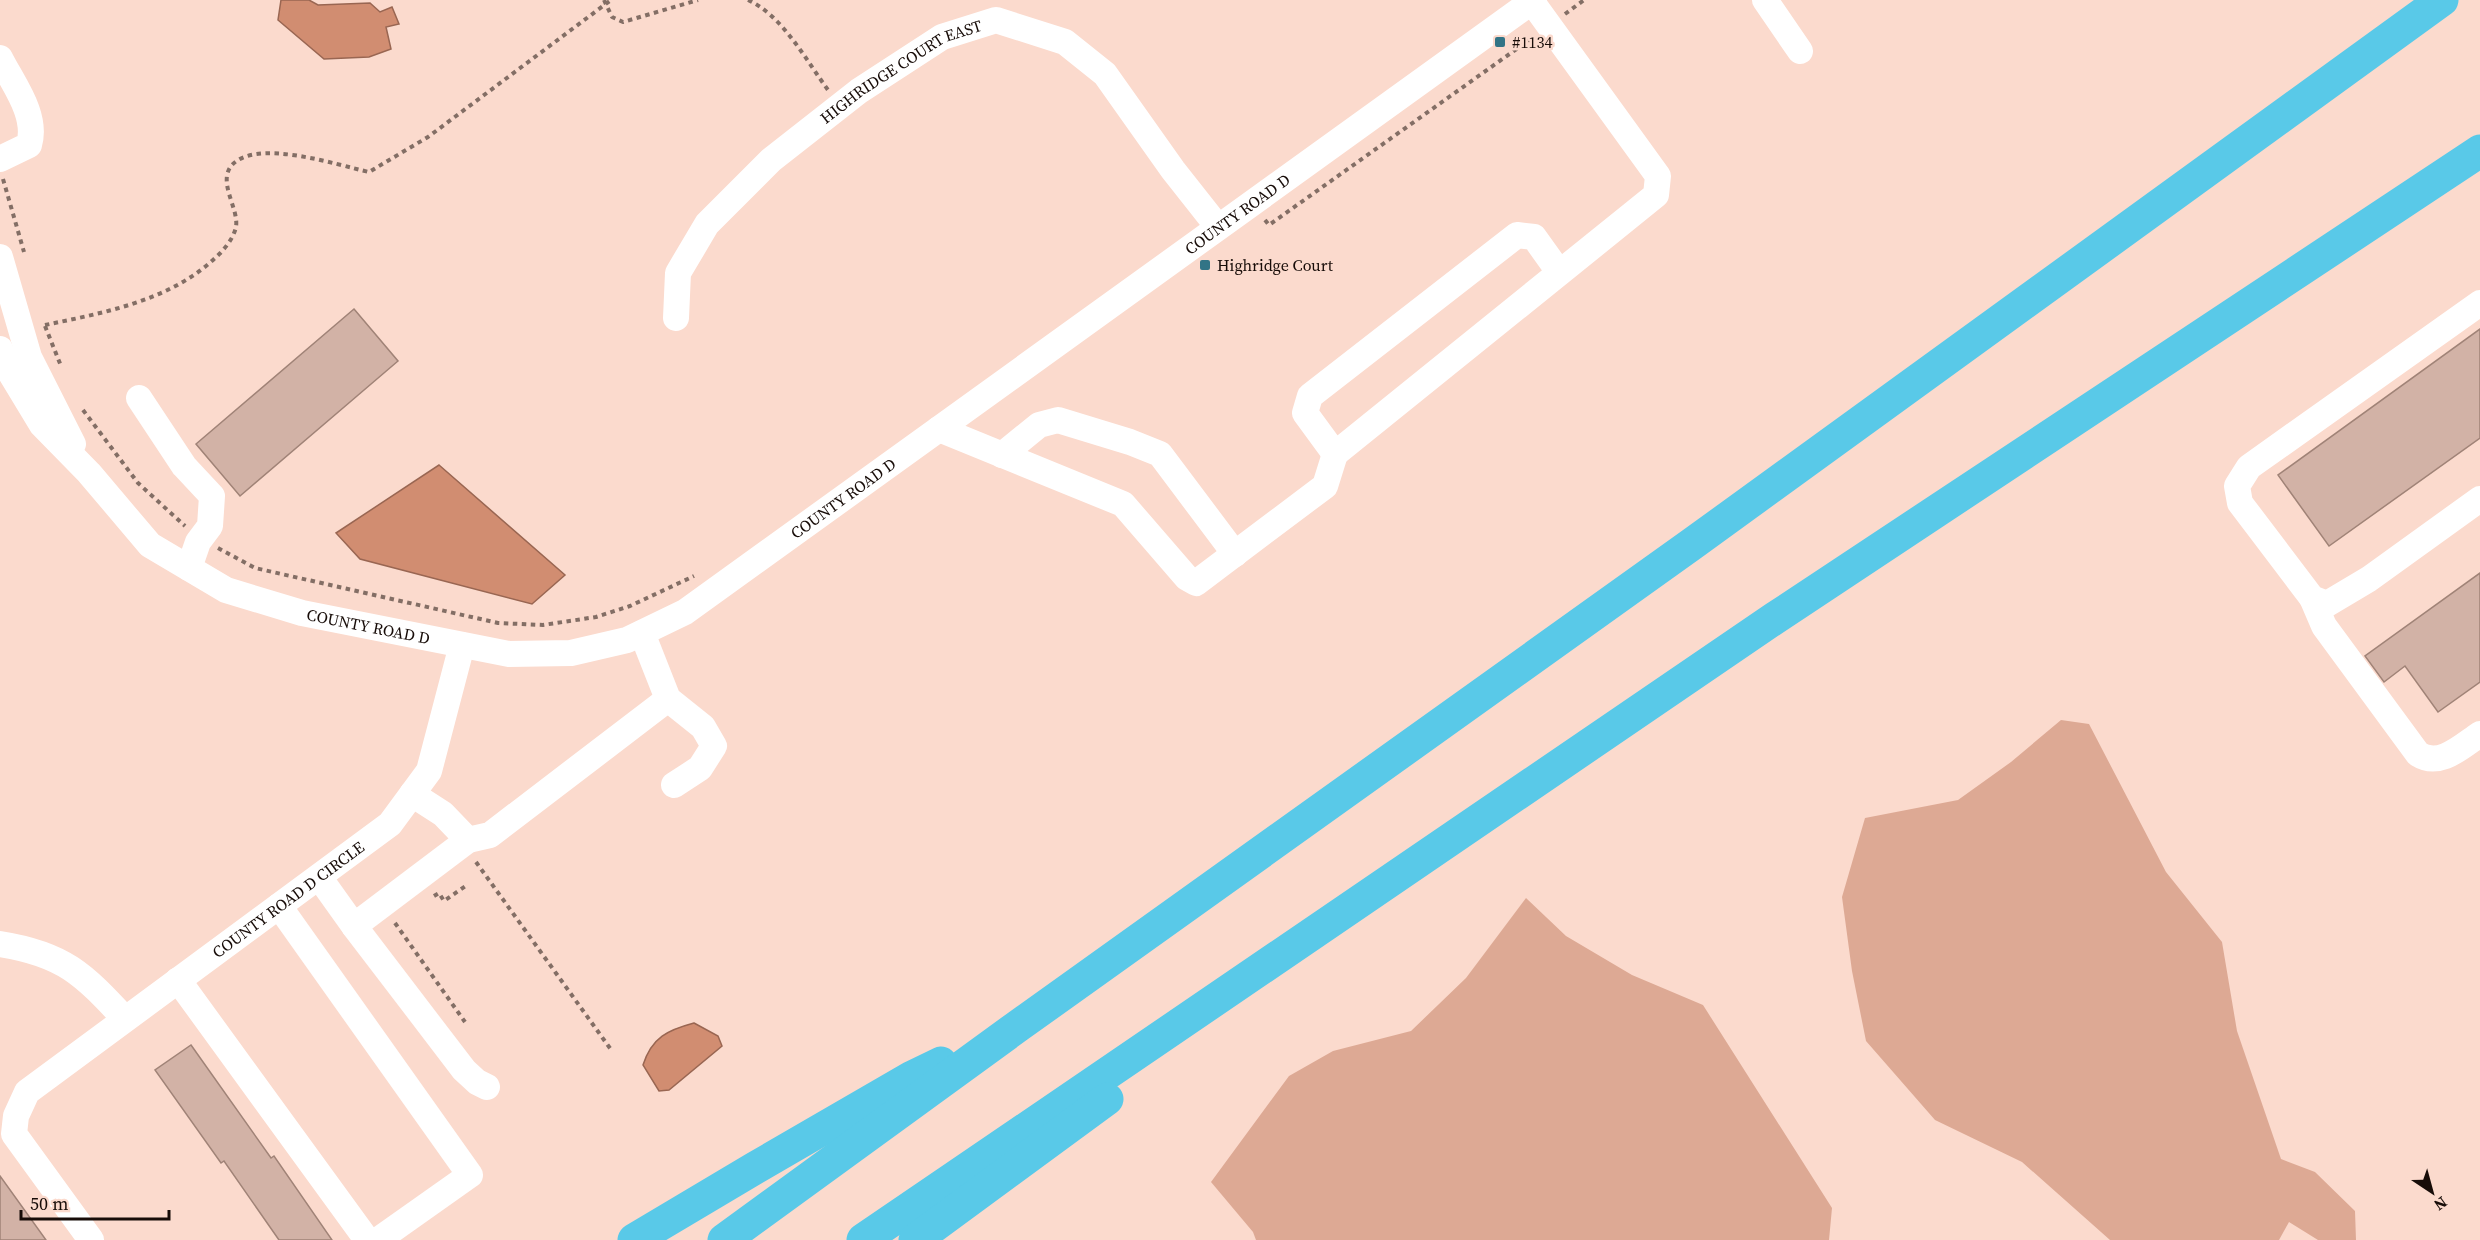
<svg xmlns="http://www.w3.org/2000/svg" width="2480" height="1240" font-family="'Source Serif 4',serif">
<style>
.green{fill:#dda994}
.water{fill:#d18d71;stroke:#996652;stroke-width:1.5}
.building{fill:#d2b2a6;stroke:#a08377;stroke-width:1.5}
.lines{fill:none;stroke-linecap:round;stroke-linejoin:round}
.path{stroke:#836e65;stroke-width:4;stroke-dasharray:4.5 4.5;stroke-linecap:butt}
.minor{stroke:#fff;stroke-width:26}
.highway{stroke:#59c9e8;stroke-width:33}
.poi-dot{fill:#327486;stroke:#fbdacd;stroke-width:2}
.labels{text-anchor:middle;stroke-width:5;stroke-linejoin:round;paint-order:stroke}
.poi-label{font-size:16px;fill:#170c08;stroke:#fbdacd;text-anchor:start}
.street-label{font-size:16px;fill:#170c08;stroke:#fbdacd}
</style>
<rect width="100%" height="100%" fill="#fbdacd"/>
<!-- green -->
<g class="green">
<polygon points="2061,720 2089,724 2166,872 2222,942 2237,1031 2281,1159 2315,1172 2355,1211 2356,1240 2318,1240 2289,1222 2279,1240 2110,1240 2022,1162 1935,1120 1866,1041 1852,971 1842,897 1865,818 1958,800 2011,762"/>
<polygon points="1526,898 1566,936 1632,975 1703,1005 1832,1208 1829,1240 1256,1240 1253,1232 1211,1182 1289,1076 1333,1051 1411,1031 1466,978"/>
</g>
<!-- water -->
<g class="water">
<polygon points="281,0 309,0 318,5 370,3 380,12 392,7 399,24 386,27 391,49 369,57 324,59 278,20"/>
<polygon points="439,465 565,575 532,604 360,559 336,533"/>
<path d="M694,1023L718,1036L722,1046L669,1090L659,1091L643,1065C652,1037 668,1030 694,1023Z"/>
</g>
<!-- building -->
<g class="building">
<polygon points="354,309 398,361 240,496 196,444"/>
<polygon points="2480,329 2480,438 2329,546 2278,475"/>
<polygon points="2480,573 2480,682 2438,712 2405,666 2384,682 2365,656"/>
<polygon points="191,1045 271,1158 274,1156 332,1240 279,1240 224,1161 221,1163 155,1070"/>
<polygon points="0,1176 46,1240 0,1240"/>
</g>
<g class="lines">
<!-- path -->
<g class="path">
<polyline points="604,0 612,17 623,22 698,0"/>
<path d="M748,0C782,15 806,60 828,90"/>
<polyline points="1565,14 1584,0"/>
<polyline points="3,179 24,252"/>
<polyline points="1265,220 1269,225 1532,38"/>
<path d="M45,325C103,313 168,301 213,260C223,251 233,240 236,227C239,208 217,182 232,165C257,138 337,165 369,172L428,137L611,0"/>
<polyline points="45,326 61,366"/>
<polyline points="83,410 138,483 185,526"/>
<polyline points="218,548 255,568 498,623 543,625 596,617 630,606 694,576"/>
<polyline points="476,862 612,1051"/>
<polyline points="434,896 439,893 444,901 467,885"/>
<polyline points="395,923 465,1022"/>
</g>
<!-- minor -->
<g class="minor">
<polyline points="1765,0 1800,51"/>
<polyline points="1532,2 1658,176 1656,195 1335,454 1305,413 1310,396 1517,235 1534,237 1559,272"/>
<path d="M0,58C13,84 38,115 29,145L0,159"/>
<polyline points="0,257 29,357 73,444"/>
<polyline points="2480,303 2249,467 2237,486 2240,503 2312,598 2327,604 2369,579 2480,499"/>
<path id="s1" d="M676,318L678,273L707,224L771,160L859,91L942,37L996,20L1065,42L1105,74L1173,170L1218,227"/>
<path id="s2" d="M0,349L8,369L42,425L89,473L150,545L226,590L302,613L509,654L571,653L627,640L685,612L1534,0"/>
<polyline points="139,398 184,466 212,496 210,526 198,542 189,568"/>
<polyline points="939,429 1123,504 1187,578 1196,583 1325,486 1335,454"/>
<polyline points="1002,455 1039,425 1058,420 1130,442 1160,454 1235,554"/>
<path d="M2312,598L2324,626L2418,754C2440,768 2462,746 2480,734"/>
<polyline points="642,633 668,699 703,727 714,746 700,768 674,785"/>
<polyline points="412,794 443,814 468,840 490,835 668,699"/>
<polyline points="319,877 354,926 468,840"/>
<polyline points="279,906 470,1175 378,1240"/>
<polyline points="354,926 464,1070 477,1082 487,1087"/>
<path d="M0,944C64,954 83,974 125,1019"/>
<polyline points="178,980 367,1240"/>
<path id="s3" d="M91,1240L14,1134L16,1116L27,1092L390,824L429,771L462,645"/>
</g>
<!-- highway -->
<g class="highway">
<polyline points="634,1240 755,1168 912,1077 941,1063"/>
<polyline points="724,1240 1018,1026 1692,544 2442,0"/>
<polyline points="863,1240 1775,618 2480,151"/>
<polyline points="915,1240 1107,1099"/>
</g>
</g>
<!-- markers -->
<g class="poi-dot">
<rect x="1494" y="36" width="12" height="12" rx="3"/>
<rect x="1199" y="259" width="12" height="12" rx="3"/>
</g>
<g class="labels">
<!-- poi labels -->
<g class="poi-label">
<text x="1512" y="48">#1134</text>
<text x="1217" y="271">Highridge Court</text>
</g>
<!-- street labels -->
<g class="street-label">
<text dy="6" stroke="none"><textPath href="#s1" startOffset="351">HIGHRIDGE COURT EAST</textPath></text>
<text dy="6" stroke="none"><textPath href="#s2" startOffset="1492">COUNTY ROAD D</textPath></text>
<text dy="6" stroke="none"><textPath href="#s2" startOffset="1006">COUNTY ROAD D</textPath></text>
<text dy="6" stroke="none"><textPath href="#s2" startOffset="484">COUNTY ROAD D</textPath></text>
<text dy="6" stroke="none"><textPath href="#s3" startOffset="500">COUNTY ROAD D CIRCLE</textPath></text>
</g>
</g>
<!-- north arrow -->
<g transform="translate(2432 1192) rotate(144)" stroke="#fbdacd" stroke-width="4.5" paint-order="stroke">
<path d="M0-4.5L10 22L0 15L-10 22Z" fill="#170c08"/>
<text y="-9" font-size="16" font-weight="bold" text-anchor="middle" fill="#170c08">N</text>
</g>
<!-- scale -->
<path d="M21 1210v9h148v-9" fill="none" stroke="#170c08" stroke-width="3"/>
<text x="30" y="1210" font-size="18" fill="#170c08" stroke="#fbdacd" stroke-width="4.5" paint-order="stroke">50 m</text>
</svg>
